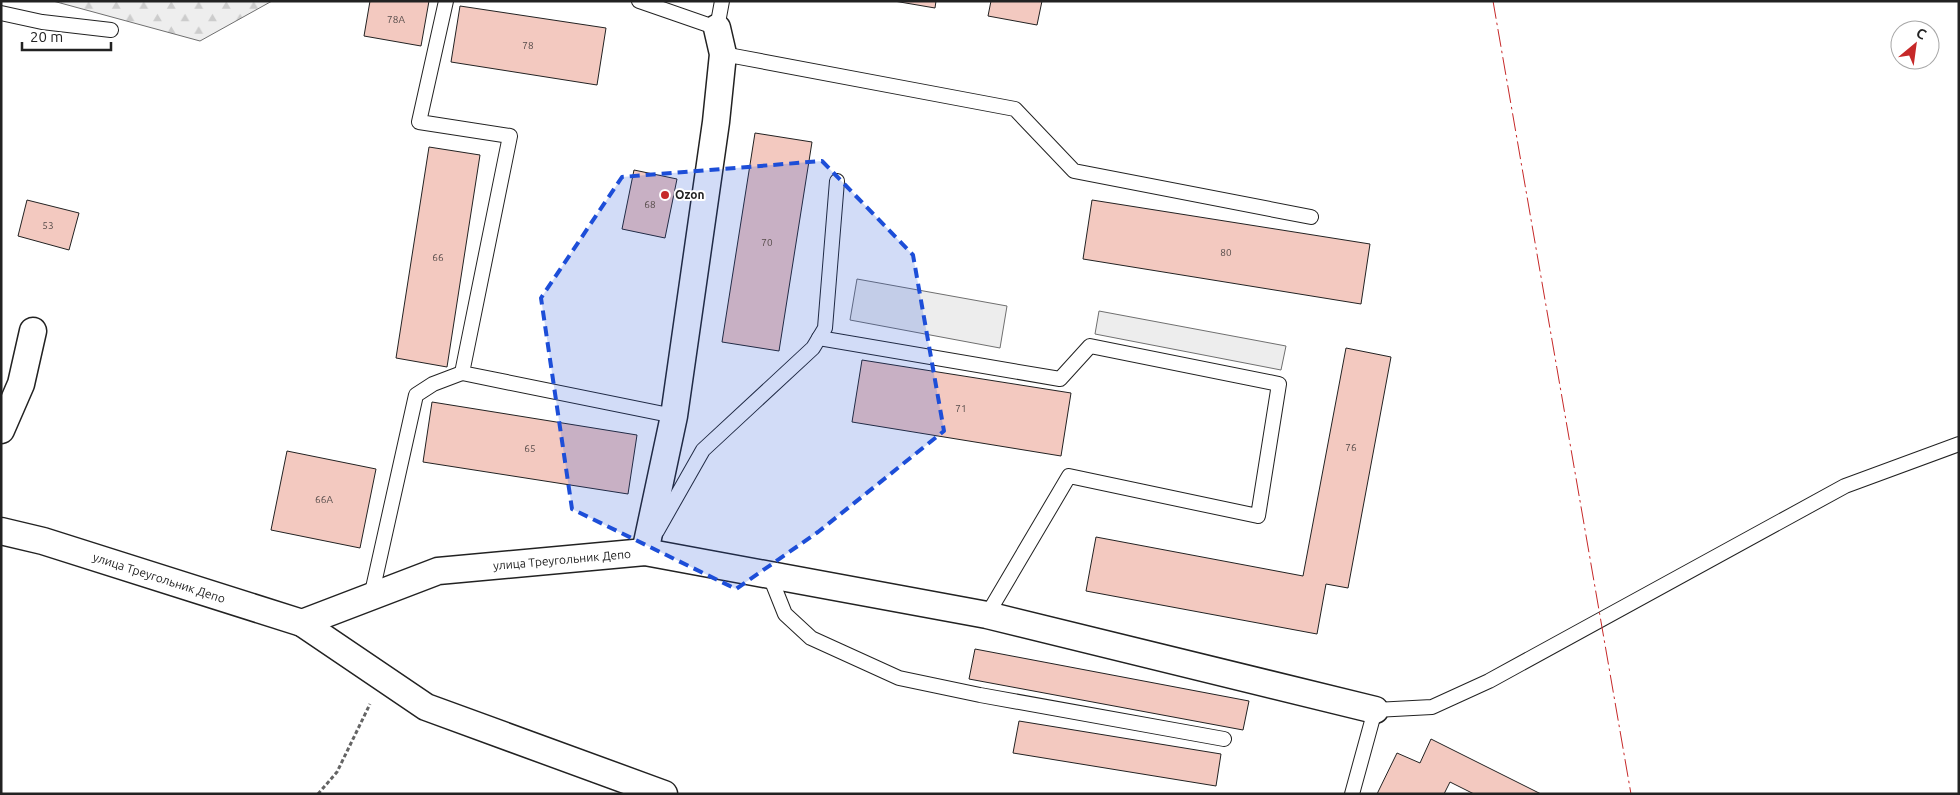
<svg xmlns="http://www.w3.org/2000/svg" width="1960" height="795" font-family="Ubuntu,sans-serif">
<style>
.forest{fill:url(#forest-firs);stroke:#6f6f6f}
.parking{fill:#ededed;stroke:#6f6f6f}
.building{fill:#f3c9c0;stroke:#222}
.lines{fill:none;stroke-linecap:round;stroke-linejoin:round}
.service-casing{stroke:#222;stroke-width:16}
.minor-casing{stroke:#222;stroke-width:29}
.path{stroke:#646464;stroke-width:3;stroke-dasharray:4 2.5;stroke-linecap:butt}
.service{stroke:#fff;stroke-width:14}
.minor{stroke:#fff;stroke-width:26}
.power{stroke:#c62828;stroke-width:1;stroke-dasharray:18 4 2.5 4;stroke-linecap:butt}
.marked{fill:#1d4ed8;fill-opacity:0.2;stroke:#1d4ed8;stroke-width:4;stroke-dasharray:10 6;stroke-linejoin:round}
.poi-dot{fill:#c62828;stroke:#fff;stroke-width:2}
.labels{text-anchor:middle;stroke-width:4;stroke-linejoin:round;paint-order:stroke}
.number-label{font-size:10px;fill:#564c4a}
.poi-label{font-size:12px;font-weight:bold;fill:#222;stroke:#fff;text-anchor:start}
.street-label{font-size:12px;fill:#222;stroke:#fff}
</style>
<defs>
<pattern id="forest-firs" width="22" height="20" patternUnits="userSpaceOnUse" patternTransform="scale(1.25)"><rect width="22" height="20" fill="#eee"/><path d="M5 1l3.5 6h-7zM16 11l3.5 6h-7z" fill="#ccc"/></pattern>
</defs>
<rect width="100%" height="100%" fill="#fff"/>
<!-- forest -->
<polygon class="forest" points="53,1 272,1 200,41"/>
<!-- parking -->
<g class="parking">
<polygon points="857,279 1007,306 1000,348 850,320"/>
<polygon points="1099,311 1286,346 1281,370 1095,334"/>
</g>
<!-- building -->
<g class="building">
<polygon points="370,1 429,1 421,46 364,36"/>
<polygon points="894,1 936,1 935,8"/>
<polygon points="991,1 1042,1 1037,25 988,16"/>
<polygon points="460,6 606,28 597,85 451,62"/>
<polygon points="755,133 812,142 779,351 722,342"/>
<polygon points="429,147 480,155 447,367 396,358"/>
<polygon points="634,170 677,179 665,238 622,229"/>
<polygon points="27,200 79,213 69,250 18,236"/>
<polygon points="1092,200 1370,244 1361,304 1083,259"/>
<polygon points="1346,348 1391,357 1348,588 1326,584 1317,634 1086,591 1096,537 1303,576"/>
<polygon points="862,360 1071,393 1061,456 852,422"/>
<polygon points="432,402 637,435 628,494 423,462"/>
<polygon points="287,451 376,469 360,548 271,530"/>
<polygon points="975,649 1249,701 1243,730 969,679"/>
<polygon points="1019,721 1221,754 1216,786 1013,753"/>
<polygon points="1431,739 1541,794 1474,794 1450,782 1444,794 1377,794 1397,753 1420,763"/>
</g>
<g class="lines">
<defs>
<g id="service">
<polyline points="446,1 419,122 510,136 462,373 674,416"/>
<polyline points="639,1 717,28 722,1"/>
<polyline points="1,13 42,22 111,30"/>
<polyline points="723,54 1015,109 1074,171 1311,217"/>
<polyline points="819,338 1060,379 1090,346 1279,384 1258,516 1069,476 987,615"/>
<polyline points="657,531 703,450 813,348 825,328 837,181"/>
<polyline points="769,574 785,614 811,638 899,678 980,695 1224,739"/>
<polyline points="371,597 416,395 433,384 462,373"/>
<polyline points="1352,794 1375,710 1432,707 1489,681 1845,486 1959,444"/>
</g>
<g id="minor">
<polyline points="1,430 21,384 33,331"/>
<polyline points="1,531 43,541 302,623 438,571 645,552 987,615 1375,710"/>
<polyline points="645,552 674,416 716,122 723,54 717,28"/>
<polyline points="302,623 426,707 664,794"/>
</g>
</defs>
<!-- service casing -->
<use href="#service" class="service-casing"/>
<!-- minor casing -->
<use href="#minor" class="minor-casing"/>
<!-- path -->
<polyline class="path" points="318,794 337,772 370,704"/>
<!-- service -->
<use href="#service" class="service"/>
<!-- minor -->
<use href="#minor" class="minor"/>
<!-- power -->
<polyline class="power" points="1493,1 1631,794"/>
</g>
<!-- marked area -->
<path class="marked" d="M822,161L913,255L944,431L818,532L736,589L572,509L541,298L622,177Z"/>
<!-- markers -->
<circle class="poi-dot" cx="665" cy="195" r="5"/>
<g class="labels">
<!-- number labels -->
<g class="number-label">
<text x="396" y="23">78А</text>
<text x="528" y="49">78</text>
<text x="650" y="208">68</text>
<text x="48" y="229">53</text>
<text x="767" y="246">70</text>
<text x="1226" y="256">80</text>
<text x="438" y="261">66</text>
<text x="961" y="412">71</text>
<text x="1351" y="451">76</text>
<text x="530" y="452">65</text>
<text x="324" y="503">66А</text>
</g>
<!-- poi labels -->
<g class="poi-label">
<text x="675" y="199">Ozon</text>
</g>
<!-- street labels -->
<g class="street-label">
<text transform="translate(562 560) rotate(-5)" y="4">улица Треугольник Депо</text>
<text transform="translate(159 578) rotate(18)" y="4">улица Треугольник Депо</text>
</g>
</g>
<!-- border -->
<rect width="1960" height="795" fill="none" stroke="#222222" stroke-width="5"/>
<!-- north arrow -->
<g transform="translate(1915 45) rotate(29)"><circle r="24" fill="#ffffff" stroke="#a7a7a7"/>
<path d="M0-4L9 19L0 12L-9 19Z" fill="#c62828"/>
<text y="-8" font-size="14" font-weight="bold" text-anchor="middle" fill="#222222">С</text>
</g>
<!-- scale -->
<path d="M22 42v8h89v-8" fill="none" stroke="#222222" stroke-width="2.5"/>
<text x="30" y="42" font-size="15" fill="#222222" stroke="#ffffff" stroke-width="4" paint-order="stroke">20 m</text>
</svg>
